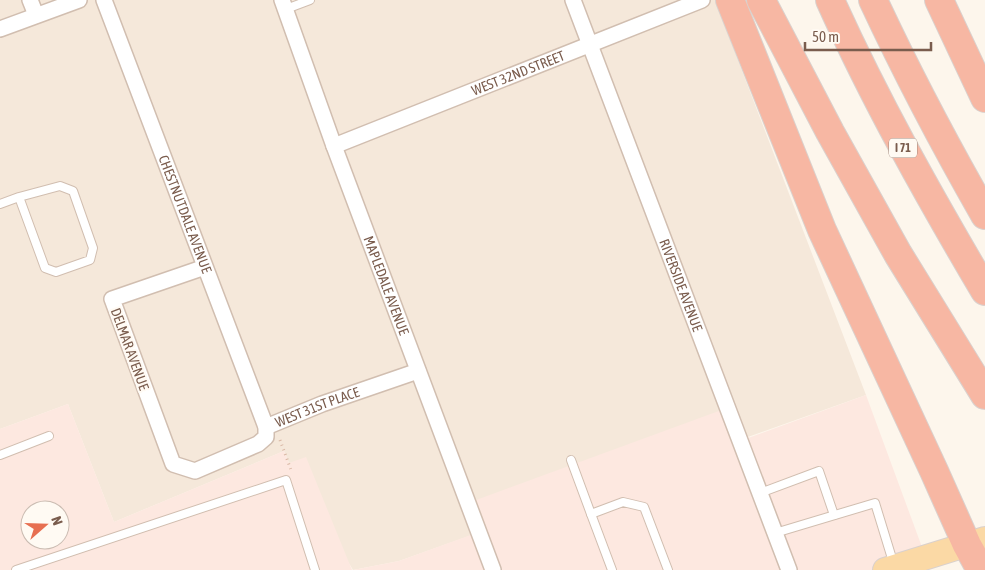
<svg xmlns="http://www.w3.org/2000/svg" width="985" height="570" font-family="'Asap Condensed',sans-serif">
<style>
.residential{fill:#f5e8da}
.commercial{fill:#fde8e0;fill-rule:evenodd}
.lines{fill:none;stroke-linecap:round;stroke-linejoin:round}
.lane-casing{stroke:#d1beb0;stroke-width:10}
.street-casing{stroke:#d1beb0;stroke-width:18}
.primary-casing{stroke:#dad1cd;stroke-width:26}
.highway-casing{stroke:#dad1cd;stroke-width:30}
.path{stroke:#d9b8a5;stroke-width:3;stroke-dasharray:1 4;stroke-linecap:butt}
.lane{stroke:#fff;stroke-width:8}
.street{stroke:#fff;stroke-width:15}
.primary{stroke:#fbd9a5;stroke-width:24}
.highway{stroke:#f7b7a3;stroke-width:28}
.labels{text-anchor:middle;stroke-width:4;stroke-linejoin:round;paint-order:stroke}
.shield{fill:#fffaf3;stroke:#a28b7f;stroke-width:1}
.shield-label{font-size:12px;font-weight:bold;fill:#7a5c4d}
.street-label{font-size:14px;fill:#7a5c4d;stroke:#fffaf3}
</style>
<rect width="100%" height="100%" fill="#fdf6ec"/>
<!-- residential -->
<polygon class="residential" points="0,0 715,0 866,395 399,561 353,570 289,463 284,451 114,522 68,404 0,429"/>
<!-- commercial -->
<g class="commercial">
<polygon points="866,395 926,558 885,570 353,570 399,561 479,532 468,503 727,408 740,441"/>
<path d="M68,404L114,522L284,451L289,463L306,457L352,570H0V429ZM30,510H60V540H30Z"/>
</g>
<g class="lines">
<defs>
<g id="lane">
<polyline points="286,9 310,0"/>
<polyline points="0,204 19,197 60,186 73,191 93,248 90,260 56,272 45,268 19,197"/>
<polyline points="0,455 49,436"/>
<polyline points="571,460 591,514"/>
<polyline points="760,493 819,471 834,515"/>
<polyline points="775,533 875,503 894,565"/>
<polyline points="16,570 286,480 315,570"/>
<polyline points="612,570 591,514 623,502 644,507 668,570"/>
</g>
<g id="street">
<polyline points="30,0 36,15"/>
<path id="s1" d="M104,0L266,427V437L258,444L195,471L173,464L112,299L205,267"/>
<path id="s2" d="M282,0L334,146L493,570"/>
<path id="s3" d="M573,0L789,570"/>
<polyline points="0,29 79,0"/>
<path id="s4" d="M334,146L702,0"/>
<path id="s5" d="M266,427L322,404L418,371"/>
</g>
<polyline id="primary" points="885,570 985,539"/>
<g id="highway">
<polyline points="730,0 822,230 934,471 967,545 981,570"/>
<polyline points="761,0 830,132 898,254 985,395"/>
<path d="M830,0C875,100 929,196 985,291"/>
<path d="M873,0C907,73 945,145 985,215"/>
<polyline points="939,0 985,98"/>
</g>
</defs>
<!-- lane casing -->
<use href="#lane" class="lane-casing"/>
<!-- street casing -->
<use href="#street" class="street-casing"/>
<!-- primary casing -->
<use href="#primary" class="primary-casing"/>
<!-- highway casing -->
<use href="#highway" class="highway-casing"/>
<!-- path -->
<polyline class="path" points="280,440 291,470"/>
<!-- lane -->
<use href="#lane" class="lane"/>
<!-- street -->
<use href="#street" class="street"/>
<!-- primary -->
<use href="#primary" class="primary"/>
<!-- highway -->
<use href="#highway" class="highway"/>
</g>
<g class="labels">
<!-- shield labels -->
<rect class="shield" x="889" y="138.5" width="28" height="19" rx="4"/>
<g class="shield-label">
<text x="903" y="152">I 71</text>
</g>
<!-- street labels -->
<g class="street-label">
<text dy="5" stroke="none"><textPath href="#s4" startOffset="198">WEST 32ND STREET</textPath></text>
<text dy="5" stroke="none"><textPath href="#s1" startOffset="229">CHESTNUTDALE AVENUE</textPath></text>
<text dy="5" stroke="none"><textPath href="#s3" startOffset="305">RIVERSIDE AVENUE</textPath></text>
<text dy="5" stroke="none"><textPath href="#s2" startOffset="304">MAPLEDALE AVENUE</textPath></text>
<text transform="translate(130 349) rotate(70)" y="5">DELMAR AVENUE</text>
<text dy="5" stroke="none"><textPath href="#s5" startOffset="55">WEST 31ST PLACE</textPath></text>
</g>
</g>
<!-- north arrow -->
<g transform="translate(45 525) rotate(70)"><circle r="24" fill="#fffaf3" stroke="#cabbb1"/>
<path d="M0-4L9 19L0 12L-9 19Z" fill="#e76f51"/>
<text y="-8" font-size="14" font-weight="bold" text-anchor="middle" fill="#7a5c4d">N</text>
</g>
<!-- scale -->
<path d="M805 42v8h126v-8" fill="none" stroke="#7a5c4d" stroke-width="2.5"/>
<text x="812" y="42" font-size="15" fill="#7a5c4d" stroke="#fffaf3" stroke-width="4" paint-order="stroke">50 m</text>
</svg>
